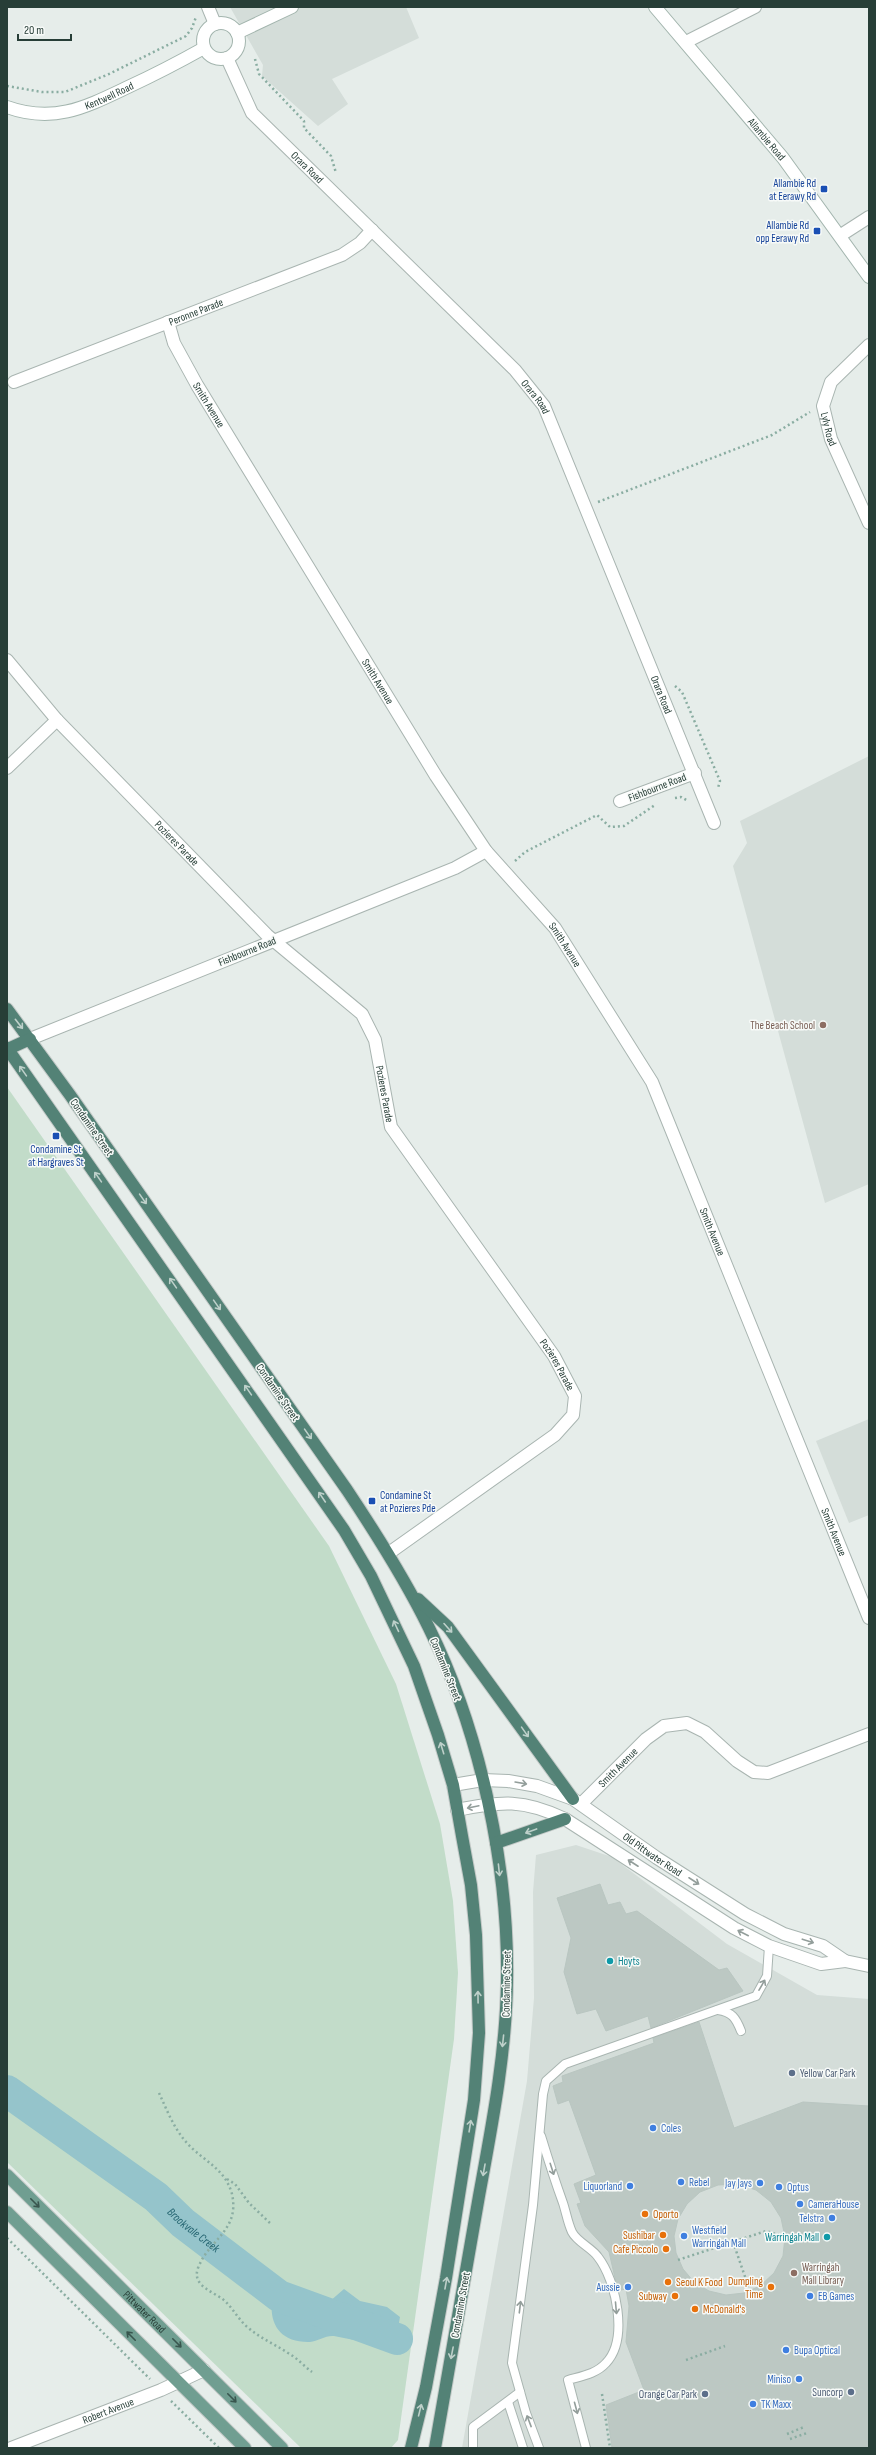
<svg xmlns="http://www.w3.org/2000/svg" width="876" height="2455" font-family="'Sofia Sans Condensed',sans-serif">
<style>
.built{fill:#d4ddd9}
.green{fill:#c2dcc9}
.water{fill:#95c4cb}
.lines{fill:none;stroke-linecap:round;stroke-linejoin:round}
.river{stroke:#95c4cb;stroke-width:32}
.building{fill:#bcc8c3;stroke:#b9c6c1;fill-rule:evenodd}
.service-casing{stroke:#a9b5b1;stroke-width:10}
.minor-casing{stroke:#a9b5b1;stroke-width:14}
.tertiary-casing{stroke:#a9b5b1;stroke-width:14}
.secondary-casing{stroke:#a3b5ae;stroke-width:14}
.primary-casing{stroke:#c3c9c7;stroke-width:14}
.trunk-casing{stroke:#c3c9c7;stroke-width:14}
.path{stroke:#8aada2;stroke-width:2.5;stroke-dasharray:2 3;stroke-linecap:butt}
.service{stroke:#fff;stroke-width:8}
.minor{stroke:#fff;stroke-width:12}
.tertiary{stroke:#fff;stroke-width:12}
.secondary{stroke:#fff;stroke-width:12}
.primary{stroke:#709e91;stroke-width:12}
.trunk{stroke:#538276;stroke-width:12}
.oneway{stroke:#bed0ca}
.oneway2{stroke:#939e9b}
.oneway3{stroke:#39564e}
.transit-dot{fill:#1a4fb4;stroke:#f7faf8;stroke-width:1.5}
.education-dot{fill:#8d6e63;stroke:#f7faf8;stroke-width:1.5}
.culture-dot{fill:#0f9aa8;stroke:#f7faf8;stroke-width:1.5}
.service-dot{fill:#5c6f8a;stroke:#f7faf8;stroke-width:1.5}
.shop-dot{fill:#3f7fe0;stroke:#f7faf8;stroke-width:1.5}
.food-dot{fill:#e8710a;stroke:#f7faf8;stroke-width:1.5}
.labels{text-anchor:middle;stroke-width:3;stroke-linejoin:round;paint-order:stroke}
.street-label{font-size:11px;fill:#273e37;stroke:#f7faf8}
.transit-label{font-size:11px;fill:#164399;stroke:#f7faf8;text-anchor:end}
.education-label{font-size:11px;fill:#785e54;stroke:#f7faf8;text-anchor:end}
.culture-label{font-size:11px;fill:#0d838f;stroke:#f7faf8;text-anchor:start}
.service-label{font-size:11px;fill:#4e5e75;stroke:#f7faf8;text-anchor:end}
.shop-label{font-size:11px;fill:#366cbe;stroke:#f7faf8;text-anchor:start}
.food-label{font-size:11px;fill:#c56008;stroke:#f7faf8;text-anchor:end}
.water-label{font-size:12px;font-style:italic;fill:#276773;stroke:#f7faf8}
</style>
<rect width="100%" height="100%" fill="#e6edea"/>
<!-- built -->
<g class="built">
<polygon points="230,7 406,7 419,38 332,79 348,104 318,126 262,76 263,65"/>
<polygon points="869,756 869,1184 825,1203 733,866 747,843 740,821"/>
<polygon points="869,1419 869,1515 849,1523 816,1441"/>
<polygon points="576,1845 612,1857 727,1944 817,1995 869,1999 869,2448 462,2448 527,2081 534,1998 533,1892 536,1855"/>
</g>
<!-- green -->
<polygon class="green" points="7,1087 329,1546 396,1684 440,1824 453,1901 458,1973 454,2039 398,2440 391,2448 301,2448 7,2162"/>
<!-- water -->
<path class="water" d="M276,2285L322,2305L329,2302L344,2289L360,2301L387,2307L400,2317L394,2350C381,2351 371,2344 359,2341C351,2339 342,2338 334,2336C326,2335 318,2341 310,2342C274,2343 265,2315 276,2285Z"/>
<g class="lines">
<!-- river -->
<path class="river" id="s1" d="M7,2091L156,2197L183,2223L279,2296L397,2339"/>
</g>
<!-- building -->
<g class="building">
<polygon points="600,1884 608,1905 620,1902 626,1914 637,1911 719,1970 727,1968 743,1991 651,2028 648,2016 606,2031 596,2009 577,2014 564,1972 571,1938 557,1898"/>
<path d="M699,2022L734,2128L803,2102L869,2106V2448H612L606,2405L644,2390L626,2342L629,2306L626,2289L621,2290L616,2282L609,2252L585,2226L577,2204L581,2203L574,2184L596,2175L569,2100L558,2104L553,2086L563,2082L562,2076L654,2043L653,2038ZM737,2184L756,2190L771,2202L781,2218L785,2237L783,2256L774,2273L760,2286L744,2293L726,2295L709,2291L694,2282L683,2269L676,2253L674,2236L678,2219L687,2204L700,2192L718,2185Z"/>
</g>
<g class="lines">
<defs>
<g id="service">
<path d="M718,2010C732,2012 736,2018 741,2031"/>
<path d="M541,2136C548,2159 555,2181 563,2203C566,2212 568,2224 572,2232C577,2242 592,2248 598,2257C616,2280 629,2339 606,2363C596,2374 582,2376 568,2380L586,2448"/>
<polyline points="508,2402 523,2448"/>
<polyline points="473,2448 473,2427 520,2392"/>
<polyline points="539,2448 526,2413 512,2363 533,2205 543,2094 546,2081 565,2064 756,1996 767,1976 769,1946"/>
</g>
<g id="minor">
<polyline points="208,7 215,24"/>
<polyline points="686,42 755,7"/>
<path id="s2" d="M227,58L252,113L515,370L544,406L714,823"/>
<polyline points="841,235 869,217"/>
<path id="s3" d="M168,322L174,343L197,385L436,776L486,851L555,928L652,1082L869,1618"/>
<path id="s4" d="M869,345L831,382L823,406L831,439L869,523"/>
<path id="s5" d="M14,382L342,255L360,243L372,230"/>
<path id="s6" d="M7,660L57,720L267,935L362,1014L375,1040L391,1127L554,1356L575,1396L573,1415L555,1435L389,1553"/>
<polyline points="7,768 57,720"/>
<polyline points="620,801 695,773"/>
<polyline points="30,1039 455,868 486,851"/>
<path id="s7" d="M581,1804L646,1739L664,1726L687,1723L705,1732L737,1761L754,1772L768,1773L869,1734"/>
<path id="s8" d="M11,2448L161,2390L204,2370"/>
</g>
<g id="tertiary">
<path id="s9" d="M453,1785L483,1780L508,1781L537,1786L573,1799L657,1858L745,1914L784,1934L823,1946L845,1961L869,1966"/>
<path d="M457,1810C501,1801 524,1799 565,1819L734,1928L769,1946L821,1964L845,1961"/>
</g>
<g id="secondary">
<path id="s10" d="M655,7L783,158L869,277"/>
<circle cx="221" cy="41" r="18"/>
<polyline points="237,33 292,7"/>
<path id="s11" d="M7,107C54,124 86,107 128,87C154,75 179,62 204,48"/>
</g>
<g id="primary">
<path id="s12" d="M7,2175L282,2448"/>
<polyline points="7,2212 245,2448"/>
</g>
<g id="trunk">
<path d="M7,1009L70,1095L347,1490C377,1535 405,1579 429,1628C480,1731 509,1867 507,1982C506,2054 492,2125 479,2196C465,2280 450,2364 435,2448"/>
<polyline points="7,1048 344,1530 371,1576 414,1666 438,1735 453,1785 462,1836 471,1885 476,1935 479,2033 474,2100 446,2278 426,2387 411,2448"/>
<polyline points="8,1049 30,1039"/>
<polyline points="418,1599 448,1627 573,1799"/>
<polyline points="496,1843 565,1819"/>
</g>
</defs>
<!-- service casing -->
<use href="#service" class="service-casing"/>
<!-- minor casing -->
<use href="#minor" class="minor-casing"/>
<!-- tertiary casing -->
<use href="#tertiary" class="tertiary-casing"/>
<!-- secondary casing -->
<use href="#secondary" class="secondary-casing"/>
<!-- primary casing -->
<use href="#primary" class="primary-casing"/>
<!-- trunk casing -->
<use href="#trunk" class="trunk-casing"/>
<!-- path -->
<g class="path">
<polyline points="255,59 259,74 304,121 304,128 331,156 336,173"/>
<polyline points="7,86 42,92 65,92 109,74 186,36 192,28 196,17"/>
<polyline points="598,502 772,435 810,412"/>
<polyline points="675,686 682,692 720,781 718,788"/>
<polyline points="675,798 681,797 688,801"/>
<polyline points="515,861 525,852 597,815 610,827 624,826 655,805"/>
<path d="M159,2093C167,2110 174,2129 187,2143C203,2161 225,2168 232,2194C240,2231 209,2239 198,2268C191,2287 216,2292 226,2302C233,2309 238,2318 245,2325C259,2338 273,2343 288,2353C297,2358 304,2366 312,2372"/>
<polyline points="227,2179 235,2184 249,2203 272,2225"/>
<polyline points="7,2238 150,2379"/>
<polyline points="733,2242 750,2291"/>
<polyline points="678,2260 766,2231 785,2237"/>
<polyline points="686,2360 725,2346"/>
<polyline points="602,2394 610,2448"/>
<polyline points="171,2401 219,2448"/>
<polyline points="787,2434 804,2427"/>
<polyline points="790,2439 807,2433"/>
</g>
<!-- service -->
<use href="#service" class="service"/>
<!-- minor -->
<use href="#minor" class="minor"/>
<!-- tertiary -->
<use href="#tertiary" class="tertiary"/>
<!-- secondary -->
<use href="#secondary" class="secondary"/>
<!-- primary -->
<use href="#primary" class="primary"/>
<!-- trunk -->
<use href="#trunk" class="trunk"/>
</g>
<!-- one-way arrows -->
<defs><path id="oneway-shaft" d="M-6 0H5M1.5-3L5.5 0L1.5 3" fill="none" stroke-width="1.6" stroke-linecap="round" stroke-linejoin="round"/></defs>
<g class="oneway">
<use href="#oneway-shaft" transform="translate(19 1024) rotate(52)"/>
<use href="#oneway-shaft" transform="translate(23 1071) rotate(-125)"/>
<use href="#oneway-shaft" transform="translate(98 1177) rotate(-125)"/>
<use href="#oneway-shaft" transform="translate(143 1199) rotate(55)"/>
<use href="#oneway-shaft" transform="translate(173 1283) rotate(-125)"/>
<use href="#oneway-shaft" transform="translate(217 1305) rotate(55)"/>
<use href="#oneway-shaft" transform="translate(248 1390) rotate(-125)"/>
<use href="#oneway-shaft" transform="translate(308 1434) rotate(55)"/>
<use href="#oneway-shaft" transform="translate(322 1497) rotate(-124)"/>
<use href="#oneway-shaft" transform="translate(396 1626) rotate(-115)"/>
<use href="#oneway-shaft" transform="translate(448 1628) rotate(48)"/>
<use href="#oneway-shaft" transform="translate(525 1732) rotate(55)"/>
<use href="#oneway-shaft" transform="translate(442 1748) rotate(-107)"/>
<use href="#oneway-shaft" transform="translate(531 1831) rotate(160)"/>
<use href="#oneway-shaft" transform="translate(499 1870) rotate(84)"/>
<use href="#oneway-shaft" transform="translate(478 1997) rotate(-91)"/>
<use href="#oneway-shaft" transform="translate(503 2041) rotate(96)"/>
<use href="#oneway-shaft" transform="translate(470 2126) rotate(-81)"/>
<use href="#oneway-shaft" transform="translate(484 2170) rotate(100)"/>
<use href="#oneway-shaft" transform="translate(446 2283) rotate(-80)"/>
<use href="#oneway-shaft" transform="translate(452 2353) rotate(101)"/>
<use href="#oneway-shaft" transform="translate(420 2410) rotate(-76)"/>
</g>
<g class="oneway2">
<use href="#oneway-shaft" transform="translate(521 1783) rotate(10)"/>
<use href="#oneway-shaft" transform="translate(473 1807) rotate(168)"/>
<use href="#oneway-shaft" transform="translate(633 1863) rotate(-147)"/>
<use href="#oneway-shaft" transform="translate(694 1881) rotate(33)"/>
<use href="#oneway-shaft" transform="translate(743 1933) rotate(-153)"/>
<use href="#oneway-shaft" transform="translate(808 1941) rotate(18)"/>
<use href="#oneway-shaft" transform="translate(762 1985) rotate(-60)"/>
<use href="#oneway-shaft" transform="translate(552 2169) rotate(72)"/>
<use href="#oneway-shaft" transform="translate(520 2307) rotate(-83)"/>
<use href="#oneway-shaft" transform="translate(616 2308) rotate(85)"/>
<use href="#oneway-shaft" transform="translate(576 2408) rotate(75)"/>
<use href="#oneway-shaft" transform="translate(529 2421) rotate(-111)"/>
</g>
<g class="oneway3">
<use href="#oneway-shaft" transform="translate(35 2203) rotate(45)"/>
<use href="#oneway-shaft" transform="translate(131 2336) rotate(-135)"/>
<use href="#oneway-shaft" transform="translate(177 2343) rotate(45)"/>
<use href="#oneway-shaft" transform="translate(232 2398) rotate(45)"/>
</g>
<!-- markers -->
<g class="transit-dot">
<rect x="820" y="185" width="8" height="8" rx="2"/>
<rect x="813" y="227" width="8" height="8" rx="2"/>
<rect x="52" y="1132" width="8" height="8" rx="2"/>
<rect x="368" y="1497" width="8" height="8" rx="2"/>
</g>
<g class="education-dot">
<circle cx="823" cy="1025" r="4"/>
<circle cx="794" cy="2273" r="4"/>
</g>
<g class="culture-dot">
<circle cx="610" cy="1961" r="4"/>
<circle cx="827" cy="2237" r="4"/>
</g>
<g class="service-dot">
<circle cx="792" cy="2073" r="4"/>
<circle cx="851" cy="2392" r="4"/>
<circle cx="705" cy="2394" r="4"/>
</g>
<g class="shop-dot">
<circle cx="653" cy="2128" r="4"/>
<circle cx="681" cy="2182" r="4"/>
<circle cx="760" cy="2183" r="4"/>
<circle cx="630" cy="2186" r="4"/>
<circle cx="779" cy="2187" r="4"/>
<circle cx="800" cy="2204" r="4"/>
<circle cx="832" cy="2218" r="4"/>
<circle cx="684" cy="2236" r="4"/>
<circle cx="628" cy="2287" r="4"/>
<circle cx="810" cy="2296" r="4"/>
<circle cx="786" cy="2350" r="4"/>
<circle cx="799" cy="2379" r="4"/>
<circle cx="753" cy="2404" r="4"/>
</g>
<g class="food-dot">
<circle cx="645" cy="2214" r="4"/>
<circle cx="663" cy="2235" r="4"/>
<circle cx="666" cy="2249" r="4"/>
<circle cx="668" cy="2282" r="4"/>
<circle cx="771" cy="2287" r="4"/>
<circle cx="675" cy="2296" r="4"/>
<circle cx="695" cy="2309" r="4"/>
</g>
<g class="labels">
<!-- street labels -->
<g class="street-label">
<text dy="4" stroke="none"><textPath href="#s11" startOffset="106">Kentwell Road</textPath></text>
<text dy="4" stroke="none"><textPath href="#s10" startOffset="173">Allambie Road</textPath></text>
<text dy="4" stroke="none"><textPath href="#s2" startOffset="138">Orara Road</textPath></text>
<text dy="4" stroke="none"><textPath href="#s5" startOffset="195">Peronne Parade</textPath></text>
<text dy="4" stroke="none"><textPath href="#s2" startOffset="462">Orara Road</textPath></text>
<text dy="4" stroke="none"><textPath href="#s3" startOffset="93">Smith Avenue</textPath></text>
<text dy="4" stroke="none"><textPath href="#s4" startOffset="102">Lyly Road</textPath></text>
<text dy="4" stroke="none"><textPath href="#s3" startOffset="417">Smith Avenue</textPath></text>
<text dy="4" stroke="none"><textPath href="#s2" startOffset="786">Orara Road</textPath></text>
<text transform="translate(657 787) rotate(-21)" y="4">Fishbourne Road</text>
<text dy="4" stroke="none"><textPath href="#s6" startOffset="250">Pozieres Parade</textPath></text>
<text dy="4" stroke="none"><textPath href="#s3" startOffset="741">Smith Avenue</textPath></text>
<text transform="translate(247 951) rotate(-22)" y="4">Fishbourne Road</text>
<text dy="4" stroke="none"><textPath href="#s6" startOffset="586">Pozieres Parade</textPath></text>
<text transform="translate(92 1127) rotate(55)" y="4">Condamine Street</text>
<text dy="4" stroke="none"><textPath href="#s3" startOffset="1065">Smith Avenue</textPath></text>
<text dy="4" stroke="none"><textPath href="#s6" startOffset="910">Pozieres Parade</textPath></text>
<text transform="translate(278 1392) rotate(55)" y="4">Condamine Street</text>
<text dy="4" stroke="none"><textPath href="#s3" startOffset="1389">Smith Avenue</textPath></text>
<text transform="translate(446 1669) rotate(68)" y="4">Condamine Street</text>
<text dy="4" stroke="none"><textPath href="#s7" startOffset="52">Smith Avenue</textPath></text>
<text dy="4" stroke="none"><textPath href="#s9" startOffset="220">Old Pittwater Road</textPath></text>
<text transform="translate(506 1984) rotate(-89)" y="4">Condamine Street</text>
<text transform="translate(460 2305) rotate(-80)" y="4">Condamine Street</text>
<text dy="4" stroke="none"><textPath href="#s12" startOffset="194">Pittwater Road</textPath></text>
<text dy="4" stroke="none"><textPath href="#s8" startOffset="104">Robert Avenue</textPath></text>
</g>
<!-- transit labels -->
<g class="transit-label">
<text x="816" y="187">Allambie Rd<tspan x="816" dy="13">at Eerawy Rd</tspan></text>
<text x="809" y="229">Allambie Rd<tspan x="809" dy="13">opp Eerawy Rd</tspan></text>
<text x="56" y="1153" text-anchor="middle">Condamine St<tspan x="56" dy="13">at Hargraves St</tspan></text>
<text x="380" y="1499" text-anchor="start">Condamine St<tspan x="380" dy="13">at Pozieres Pde</tspan></text>
</g>
<!-- education labels -->
<g class="education-label">
<text x="815" y="1029">The Beach School</text>
<text x="802" y="2271" text-anchor="start">Warringah<tspan x="802" dy="13">Mall Library</tspan></text>
</g>
<!-- culture labels -->
<g class="culture-label">
<text x="618" y="1965">Hoyts</text>
<text x="819" y="2241" text-anchor="end">Warringah Mall</text>
</g>
<!-- service labels -->
<g class="service-label">
<text x="800" y="2077" text-anchor="start">Yellow Car Park</text>
<text x="843" y="2396">Suncorp</text>
<text x="697" y="2398">Orange Car Park</text>
</g>
<!-- shop labels -->
<g class="shop-label">
<text x="661" y="2132">Coles</text>
<text x="689" y="2186">Rebel</text>
<text x="752" y="2187" text-anchor="end">Jay Jays</text>
<text x="622" y="2190" text-anchor="end">Liquorland</text>
<text x="787" y="2191">Optus</text>
<text x="808" y="2208">CameraHouse</text>
<text x="824" y="2222" text-anchor="end">Telstra</text>
<text x="692" y="2234">Westfield<tspan x="692" dy="13">Warringah Mall</tspan></text>
<text x="620" y="2291" text-anchor="end">Aussie</text>
<text x="818" y="2300">EB Games</text>
<text x="794" y="2354">Bupa Optical</text>
<text x="791" y="2383" text-anchor="end">Miniso</text>
<text x="761" y="2408">TK Maxx</text>
</g>
<!-- food labels -->
<g class="food-label">
<text x="653" y="2218" text-anchor="start">Oporto</text>
<text x="655" y="2239">Sushibar</text>
<text x="658" y="2253">Cafe Piccolo</text>
<text x="763" y="2285">Dumpling<tspan x="763" dy="13">Time</tspan></text>
<text x="676" y="2286" text-anchor="start">Seoul K Food</text>
<text x="667" y="2300">Subway</text>
<text x="703" y="2313" text-anchor="start">McDonald's</text>
</g>
<!-- water labels -->
<g class="water-label">
<text dy="4" stroke="none"><textPath href="#s1" startOffset="233">Brookvale Creek</textPath></text>
</g>
</g>
<!-- border -->
<rect width="876" height="2455" fill="none" stroke="#273e37" stroke-width="16"/>
<!-- scale -->
<path d="M18 34v6h53v-6" fill="none" stroke="#273e37" stroke-width="2"/>
<text x="24" y="34" font-size="12" fill="#273e37" stroke="#f7faf8" stroke-width="3" paint-order="stroke">20 m</text>
</svg>
